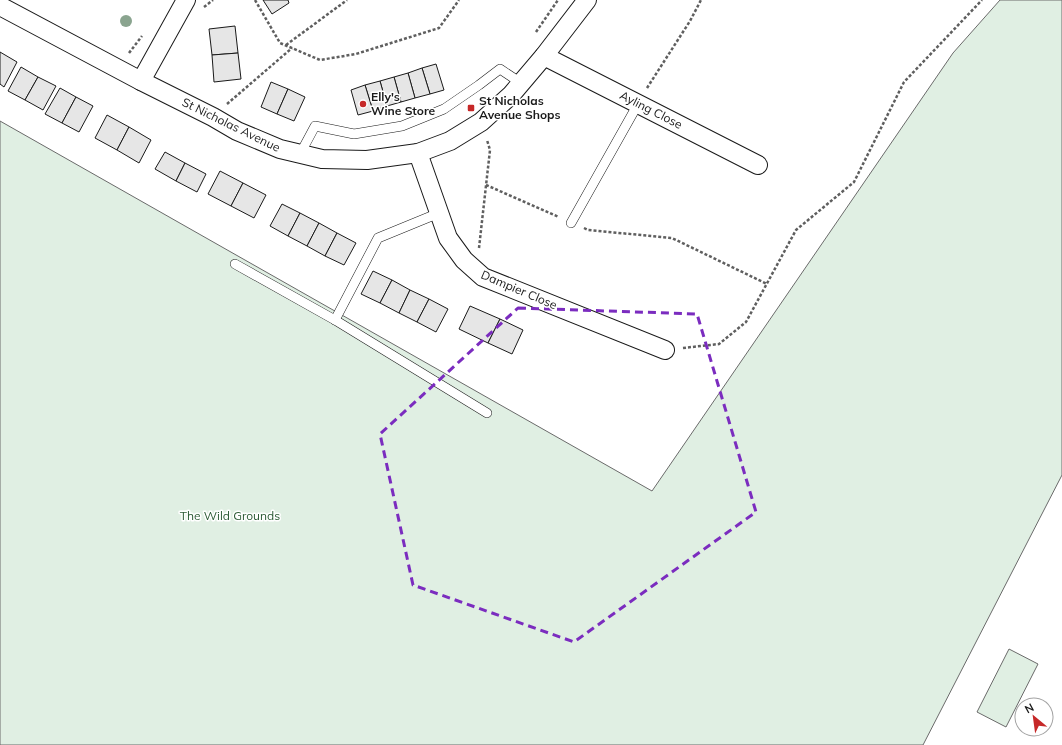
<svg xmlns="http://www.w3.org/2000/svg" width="1062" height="745" font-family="Mulish,sans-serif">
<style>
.green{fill:#e0efe3;stroke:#6a6a6a}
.building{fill:#e6e6e6;stroke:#1a1a1a}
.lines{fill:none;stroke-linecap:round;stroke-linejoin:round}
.lane-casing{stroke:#1a1a1a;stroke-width:10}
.street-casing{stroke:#1a1a1a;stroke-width:20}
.path{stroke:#5f5f5f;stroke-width:2.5;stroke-dasharray:3 2;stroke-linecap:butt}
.lane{stroke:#fff;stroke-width:9}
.street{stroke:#fff;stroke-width:18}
.tree{fill:#8aa48f}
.marked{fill:none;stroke:#7b2cbf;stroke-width:3;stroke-dasharray:8 5;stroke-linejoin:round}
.poi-dot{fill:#c62828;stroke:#fff;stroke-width:1.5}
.labels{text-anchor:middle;stroke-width:3;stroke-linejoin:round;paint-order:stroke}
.poi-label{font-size:12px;font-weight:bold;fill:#1a1a1a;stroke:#fff;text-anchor:start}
.street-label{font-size:12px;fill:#1a1a1a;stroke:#fff}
.park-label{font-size:12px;fill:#2b5a34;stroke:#fff}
</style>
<rect width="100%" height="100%" fill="#fff"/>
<!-- green -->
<g class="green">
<polygon points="1000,0 1062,0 1062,475 923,745 0,745 0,121 652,491 953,53"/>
<polygon points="1009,649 1038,664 1006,727 977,712"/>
</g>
<!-- building -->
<g class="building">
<polygon points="263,0 288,0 289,3 272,14"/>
<polygon points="235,26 238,53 212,55 209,29"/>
<polygon points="0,52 17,62 4,87 0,84"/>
<polygon points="238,53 241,79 214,82 212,55"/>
<polygon points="436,64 444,90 430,94 422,68"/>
<polygon points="21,67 38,77 25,100 8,91"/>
<polygon points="422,68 430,94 415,98 408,73"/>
<polygon points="408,73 415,98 401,102 394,77"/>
<polygon points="38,77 56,86 43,110 25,100"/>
<polygon points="394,77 401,102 387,106 380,81"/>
<polygon points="380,81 387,106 373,111 365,85"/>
<polygon points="271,82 288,89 277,114 261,107"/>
<polygon points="365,85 373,111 358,115 351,90"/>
<polygon points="60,88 76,97 62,123 45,114"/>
<polygon points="288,89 305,97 294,121 277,114"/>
<polygon points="76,97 93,106 79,132 62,123"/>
<polygon points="107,115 129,127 117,150 95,138"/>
<polygon points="129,127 151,140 139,163 117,150"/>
<polygon points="165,152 185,163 176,181 155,169"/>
<polygon points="185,163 206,174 197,192 176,181"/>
<polygon points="220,171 243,183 231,206 208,194"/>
<polygon points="243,183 266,195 254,218 231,206"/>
<polygon points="282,204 300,213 288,236 270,226"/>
<polygon points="300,213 319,223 307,246 288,236"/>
<polygon points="319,223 337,233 325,256 307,246"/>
<polygon points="337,233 356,243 344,265 325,256"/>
<polygon points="373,271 392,280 380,303 361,294"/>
<polygon points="392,280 410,290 399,313 380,303"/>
<polygon points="410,290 429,299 417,322 399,313"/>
<polygon points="429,299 448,309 436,332 417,322"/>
<polygon points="470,306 500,319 488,343 459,329"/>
<polygon points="500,319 523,330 512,354 488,343"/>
</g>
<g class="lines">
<defs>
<g id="lane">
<polyline points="300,154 315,126 354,134 402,126 444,109 479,85 500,69 521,83"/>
<polyline points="571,223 638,104"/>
<polyline points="235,264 335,320 487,413"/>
<polyline points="335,320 378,238 439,213"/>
</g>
<g id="street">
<polyline points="0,6 141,81 213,117 237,131 280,149 322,159 367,160 418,153 450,141 481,122 511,95 544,56 587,0"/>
<polyline points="544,56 758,165"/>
<polyline points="141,81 186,0"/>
<polyline points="418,153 448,238 464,260 483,277 665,350"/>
</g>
</defs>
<!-- lane casing -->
<use href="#lane" class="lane-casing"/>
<!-- street casing -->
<use href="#street" class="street-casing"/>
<!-- path -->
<g class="path">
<polyline points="255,0 280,43 320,60 356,54 439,28 459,0"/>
<polyline points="204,7 213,0"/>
<polyline points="536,32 558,0"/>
<polyline points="286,45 347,0"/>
<polyline points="129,53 142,36"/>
<polyline points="647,88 690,21 701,0"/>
<polyline points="227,104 292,48"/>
<polyline points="486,185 559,217"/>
<polyline points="584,228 588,230 672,238 767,284"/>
<polyline points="479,248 490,150 487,140"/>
<polyline points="683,348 719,344 746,322 796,230 854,182 904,82 982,0"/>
</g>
<!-- lane -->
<use href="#lane" class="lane"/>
<!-- street -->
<use href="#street" class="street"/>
</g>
<!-- trees -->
<circle class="tree" cx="126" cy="21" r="6"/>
<!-- marked area -->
<path class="marked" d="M518,308L697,314L756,512L574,642L413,585L380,434Z"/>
<!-- markers -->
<g class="poi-dot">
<circle cx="363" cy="104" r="4"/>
<rect x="467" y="104" width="8" height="8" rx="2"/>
</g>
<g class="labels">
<!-- poi labels -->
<g class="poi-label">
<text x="371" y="101">Elly's<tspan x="371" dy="14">Wine Store</tspan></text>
<text x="479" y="105">St Nicholas<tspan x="479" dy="14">Avenue Shops</tspan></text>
</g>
<!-- street labels -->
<g class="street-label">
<text transform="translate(651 110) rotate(27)" y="4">Ayling Close</text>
<text transform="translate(231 125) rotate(26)" y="4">St Nicholas Avenue</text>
<text transform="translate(519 290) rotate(23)" y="4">Dampier Close</text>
</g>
<!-- park labels -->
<g class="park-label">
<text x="230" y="520">The Wild Grounds</text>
</g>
</g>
<!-- north arrow -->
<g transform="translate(1034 717) rotate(331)"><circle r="19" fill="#ffffff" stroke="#a3a3a3"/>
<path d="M0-3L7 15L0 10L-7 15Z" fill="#c62828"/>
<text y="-6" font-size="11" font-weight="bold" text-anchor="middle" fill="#1a1a1a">N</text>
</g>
</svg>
